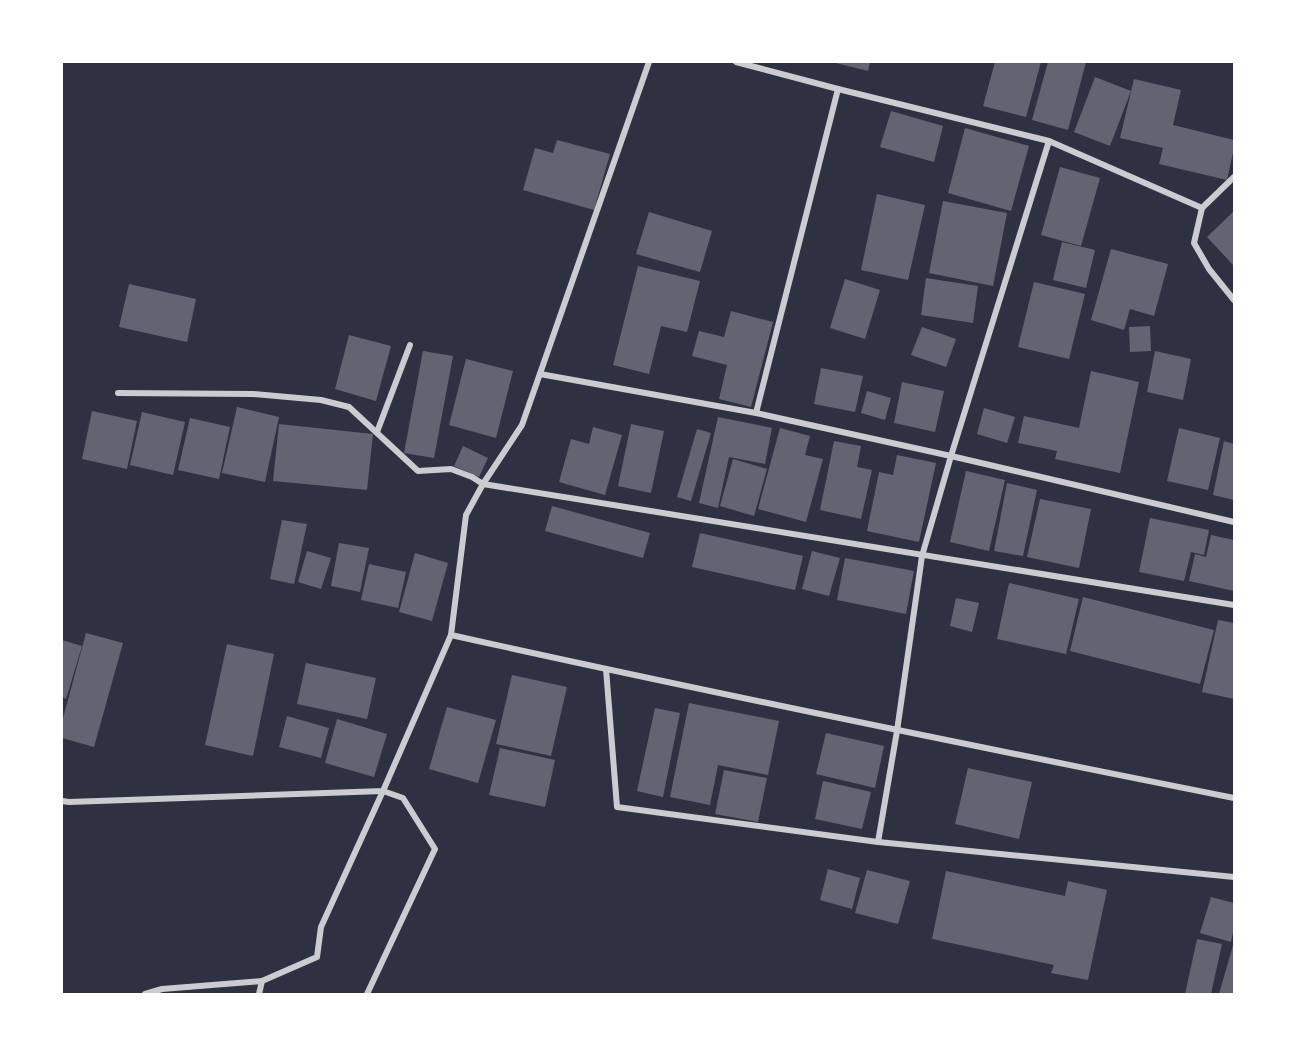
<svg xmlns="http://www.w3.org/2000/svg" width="1296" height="1056" font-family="'PT Sans',sans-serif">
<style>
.building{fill:#626471}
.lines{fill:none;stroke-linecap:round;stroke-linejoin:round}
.minor{stroke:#caccd0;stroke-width:6}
</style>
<rect width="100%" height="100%" fill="#2d3142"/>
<!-- building -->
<g class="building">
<polygon points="832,62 870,62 868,71"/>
<polygon points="995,62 1041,62 1026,117 983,106"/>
<polygon points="1048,62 1086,62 1068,130 1032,120"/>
<polygon points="1095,77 1131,91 1110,146 1074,132"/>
<polygon points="1134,79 1181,90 1173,125 1234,140 1234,148 1227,180 1159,164 1163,148 1120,138"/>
<polygon points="891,111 943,126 934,162 880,147"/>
<polygon points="965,128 1029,146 1011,211 948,193"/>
<polygon points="557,140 610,154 594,210 523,190 535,148 553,153"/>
<polygon points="1060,167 1100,178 1081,246 1041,235"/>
<polygon points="877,194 925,205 908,280 861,270"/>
<polygon points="943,201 1007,213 993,286 929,273"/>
<polygon points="1234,211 1234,266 1207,237"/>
<polygon points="649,212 712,231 700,272 636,254"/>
<polygon points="1062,242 1095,250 1086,288 1053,280"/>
<polygon points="1111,249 1168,264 1154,316 1130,309 1124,330 1091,320"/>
<polygon points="638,266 700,281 687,332 661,326 649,374 613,365"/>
<polygon points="926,278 978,286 973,323 921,315"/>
<polygon points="845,279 880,290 865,339 830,328"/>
<polygon points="1034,282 1085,294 1069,359 1018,347"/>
<polygon points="129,284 196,299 187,342 119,327"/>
<polygon points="731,311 773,322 751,407 719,399 727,365 692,356 699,331 724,337"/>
<polygon points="1150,326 1151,351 1130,352 1129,327"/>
<polygon points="922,327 956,339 946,367 911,355"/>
<polygon points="349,335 391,346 376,401 335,389"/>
<polygon points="423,351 453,356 434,458 404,453"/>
<polygon points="1155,351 1191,359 1183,400 1147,392"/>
<polygon points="466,359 513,371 496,438 449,425"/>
<polygon points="821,368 863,376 855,412 814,404"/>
<polygon points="1091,371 1139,382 1120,473 1055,459 1057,451 1018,443 1024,416 1079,428"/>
<polygon points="902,382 944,391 935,432 894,423"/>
<polygon points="867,391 891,398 885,420 861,413"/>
<polygon points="237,407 279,417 265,482 222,473"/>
<polygon points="984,408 1015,417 1007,443 977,434"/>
<polygon points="92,411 137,421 127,469 82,459"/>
<polygon points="142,412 185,422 173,475 130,465"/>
<polygon points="718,417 772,428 765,464 729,457 718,508 699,503"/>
<polygon points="190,418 230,427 219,479 178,470"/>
<polygon points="279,424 373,434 367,490 273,481"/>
<polygon points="631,424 664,431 651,493 618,486"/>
<polygon points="593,427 622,435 605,495 559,482 571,439 589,444"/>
<polygon points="780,428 810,436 805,455 823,459 806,522 758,509"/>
<polygon points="1179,428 1220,438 1208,490 1167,481"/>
<polygon points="697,429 711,433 691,501 677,497"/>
<polygon points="834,441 861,446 857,467 872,470 861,519 820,510"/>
<polygon points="1224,441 1234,444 1234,500 1213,495"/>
<polygon points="463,446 488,458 479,477 454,466"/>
<polygon points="897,455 936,463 919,542 867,531 879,472 893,475"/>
<polygon points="733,459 767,469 754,516 720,506"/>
<polygon points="966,471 1005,480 989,551 950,542"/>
<polygon points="1007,483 1037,490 1023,556 994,551"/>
<polygon points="1040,499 1091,509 1079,568 1027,557"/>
<polygon points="552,506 650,533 643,558 545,531"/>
<polygon points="1150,518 1209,530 1204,555 1191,552 1184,581 1139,572"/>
<polygon points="282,520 307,524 294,584 270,579"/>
<polygon points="700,533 803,556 795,590 692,567"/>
<polygon points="1211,535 1234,540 1234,591 1189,581 1195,554 1206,557"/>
<polygon points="339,543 369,548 360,592 331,586"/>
<polygon points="307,551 331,558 321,589 298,582"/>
<polygon points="812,551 840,558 829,596 802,589"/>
<polygon points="415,553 448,563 432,621 399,612"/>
<polygon points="845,558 914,571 906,614 837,600"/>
<polygon points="369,564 406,572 398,608 361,600"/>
<polygon points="1009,583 1079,599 1066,654 997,639"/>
<polygon points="1083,597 1214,630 1200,684 1070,651"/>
<polygon points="956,598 979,603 972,632 950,626"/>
<polygon points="1218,620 1234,623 1234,699 1202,692"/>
<polygon points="86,633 123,643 94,747 62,738 62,722"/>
<polygon points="62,640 82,646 66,699 62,697"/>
<polygon points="227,644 274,654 253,756 205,745"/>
<polygon points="306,663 376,678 367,719 297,704"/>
<polygon points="512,675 567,687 551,756 496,744"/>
<polygon points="689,703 779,721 768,775 718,765 710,805 670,797"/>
<polygon points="447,707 496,720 478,783 429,769"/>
<polygon points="655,708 680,713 663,797 637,791"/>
<polygon points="287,716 329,728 321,758 279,747"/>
<polygon points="337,719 387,734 374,777 325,763"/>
<polygon points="826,733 884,746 875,788 816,774"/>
<polygon points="500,748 555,760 545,807 489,795"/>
<polygon points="968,768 1032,782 1019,839 955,824"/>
<polygon points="724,770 767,778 758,822 715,814"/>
<polygon points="823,781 871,792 862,829 815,819"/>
<polygon points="828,869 860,878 852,909 820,900"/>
<polygon points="867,870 910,881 898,924 855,913"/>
<polygon points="946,871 1065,896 1068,881 1107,890 1088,980 1051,973 1054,965 932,939"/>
<polygon points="1211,897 1234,903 1234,928 1231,942 1200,933"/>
<polygon points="1197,939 1222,944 1211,994 1185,994"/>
<polygon points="1234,942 1234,994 1219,994"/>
</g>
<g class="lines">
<!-- minor -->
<g class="minor">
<polyline points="736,62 838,89 756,413 951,456 1234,522"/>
<polyline points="838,89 1049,141 1202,208 1234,177"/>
<polyline points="1202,208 1194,243 1209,269 1234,300"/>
<polyline points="540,374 756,413"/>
<polyline points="118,393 253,394 321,400 349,407 418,471 451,469 472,477 483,484 1234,605"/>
<polyline points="377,432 410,345"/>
<path d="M451,635C711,693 973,746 1234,798"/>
<polyline points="606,669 617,807 878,842 1234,877"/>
<polyline points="62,801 69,802 383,791 451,635 466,515 483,484 522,425 649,62"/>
<polyline points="878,842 897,731 922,556 951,456 1049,141"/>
<polyline points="145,994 162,989 262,981 317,957 321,927 383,791 403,798 435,849 367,994"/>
<polyline points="259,994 262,981"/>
</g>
</g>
<!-- border -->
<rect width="1296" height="1056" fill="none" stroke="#ffffff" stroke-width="126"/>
</svg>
